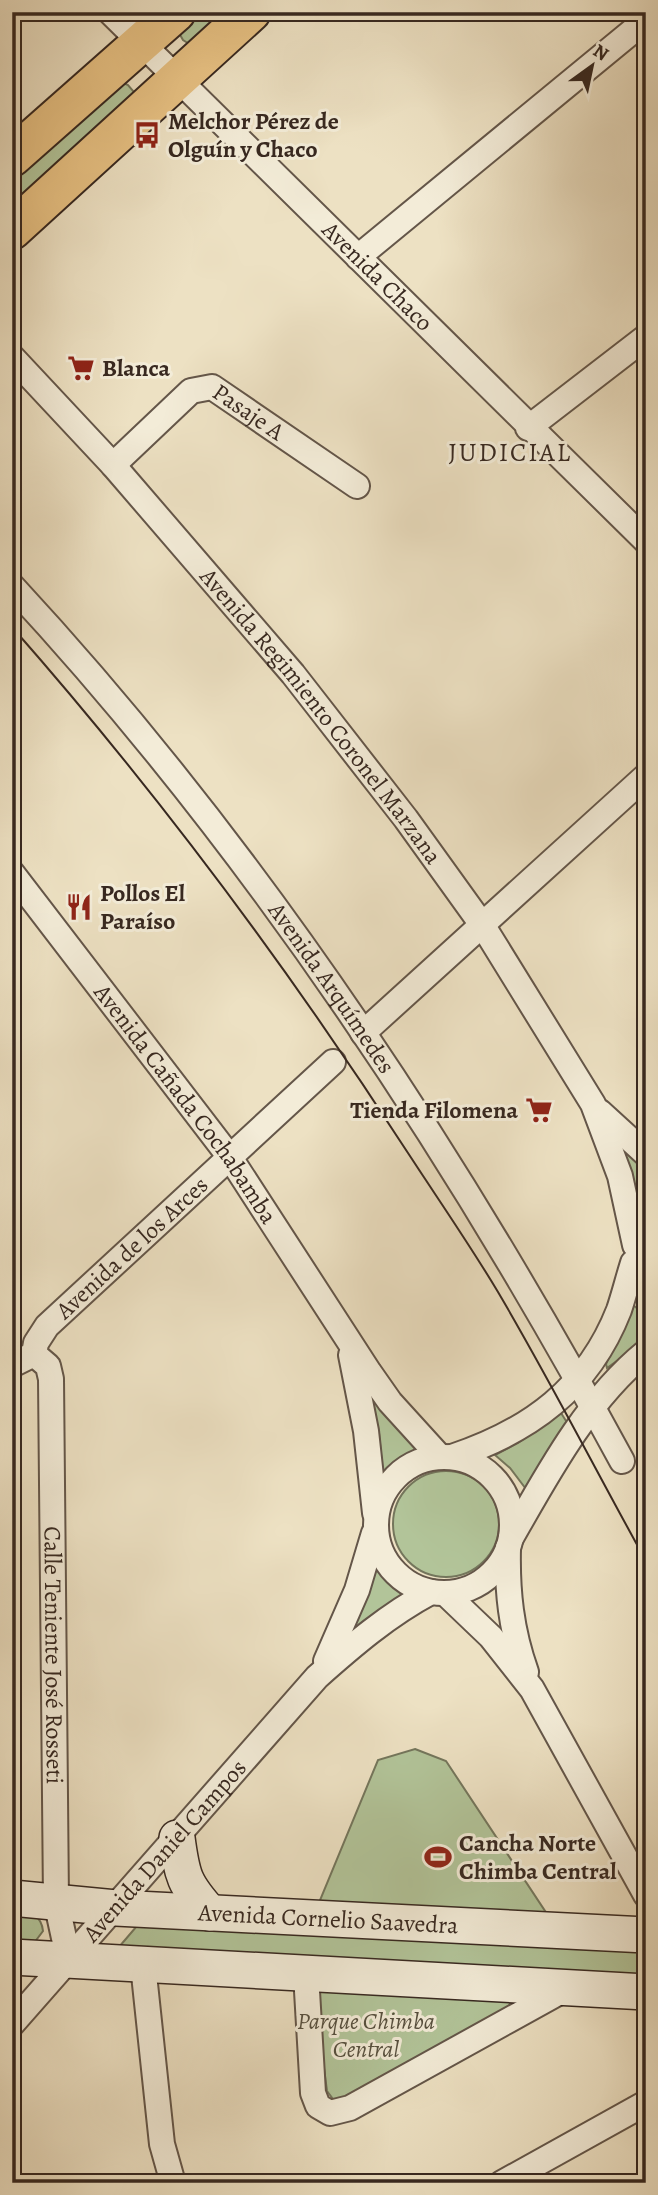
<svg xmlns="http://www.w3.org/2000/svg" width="658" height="2195" font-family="Alegreya,serif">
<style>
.green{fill:#b2c499;stroke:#74765c;stroke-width:2}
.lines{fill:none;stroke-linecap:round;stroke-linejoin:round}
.street-casing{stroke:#645649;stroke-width:28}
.secondary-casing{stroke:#372820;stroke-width:38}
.highway-casing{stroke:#372820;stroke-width:42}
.street{stroke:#f3ecd8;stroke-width:24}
.secondary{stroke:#f3ecd8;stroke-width:35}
.highway{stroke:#e6c082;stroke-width:38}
.tram{stroke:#372820;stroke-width:2}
.labels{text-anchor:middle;stroke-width:6;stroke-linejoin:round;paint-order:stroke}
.poi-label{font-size:24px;font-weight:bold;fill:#372820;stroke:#f3ecd8;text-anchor:start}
.street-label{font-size:24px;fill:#372820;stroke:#f3ecd8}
.park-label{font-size:24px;font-style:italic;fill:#564f3e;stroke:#f3ecd8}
.neighbourhood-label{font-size:26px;letter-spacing:2px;fill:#372820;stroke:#f3ecd8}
</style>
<rect width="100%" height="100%" fill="#ede1c3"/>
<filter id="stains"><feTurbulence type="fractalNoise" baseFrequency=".00286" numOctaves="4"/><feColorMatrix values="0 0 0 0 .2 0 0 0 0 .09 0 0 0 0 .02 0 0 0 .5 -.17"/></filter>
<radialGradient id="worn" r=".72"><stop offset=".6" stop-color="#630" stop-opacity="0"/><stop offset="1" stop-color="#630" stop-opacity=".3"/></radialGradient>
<!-- green -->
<g class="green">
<polygon points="194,12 233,12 191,45 183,40 179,33"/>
<polygon points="121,82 128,85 134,92 134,98 12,213 12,178 113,86"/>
<polygon points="621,1144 646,1166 646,1204 641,1208"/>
<polygon points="632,1304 646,1316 646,1340 607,1368 606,1364"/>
<polygon points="368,1392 422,1448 400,1459 383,1475 379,1433"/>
<polygon points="561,1413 568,1424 526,1489 510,1468 495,1455 518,1443"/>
<circle cx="446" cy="1524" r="53"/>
<polygon points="374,1562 382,1574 407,1594 341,1648"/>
<polygon points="415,1749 446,1761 549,1917 318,1905 378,1760"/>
<path d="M12,1911C28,1913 41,1912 43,1931L34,1943L12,1944Z"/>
<polygon points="142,1920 646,1948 646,1980 119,1947"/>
<polygon points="321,1989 513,1994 509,2006 503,2012 340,2101 333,2099 327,2091 314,1992"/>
</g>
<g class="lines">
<defs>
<g id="street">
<path id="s1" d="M110,12L646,541"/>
<polyline points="358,257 646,20"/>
<path id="s2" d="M12,357L113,465L293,674L406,819L483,926L593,1104L620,1176L635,1245"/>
<polyline points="528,428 646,337"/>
<path id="s3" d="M113,465L191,391L212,387L357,486"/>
<path id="s4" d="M12,586C254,847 453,1149 622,1461"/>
<path id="s5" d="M12,873L229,1156L369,1372L390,1402L440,1457"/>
<polyline points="363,1033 646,776"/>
<polyline points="600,1112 646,1154"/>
<path id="s6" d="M34,1354L48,1366L51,1379L56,1901L69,1961"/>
<path id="s7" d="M34,1354L36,1343L47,1326L333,1062"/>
<polyline points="351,1355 366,1431 375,1513"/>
<polyline points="12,1365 34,1354"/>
<path d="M452,1457C530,1431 588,1389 619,1310C624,1295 628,1279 633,1263"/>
<circle cx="444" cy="1525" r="68"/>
<path d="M511,1538C548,1473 587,1400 646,1352"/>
<path d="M508,1548C507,1591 511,1630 526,1672"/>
<polyline points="445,1593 491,1637 532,1689 646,1895"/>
<polyline points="326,1661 357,1590 374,1533"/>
<polyline points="143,1965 162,2144 173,2183"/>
<polyline points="306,1974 313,2093 318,2106 330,2113 350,2108 567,1988"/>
<path id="s8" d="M12,2024L317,1677C353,1645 388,1615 431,1592"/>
<polyline points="502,2183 646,2103"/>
</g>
<g id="secondary">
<path d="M177,1838C182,1876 184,1884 210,1913"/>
<path id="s9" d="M12,1898L116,1908L646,1935"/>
<polyline points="12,1957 646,1992"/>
</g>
<g id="highway">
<polyline points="12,157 176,12"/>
<polyline points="12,230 251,12"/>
</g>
</defs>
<!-- street casing -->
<use href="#street" class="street-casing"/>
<!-- secondary casing -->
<use href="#secondary" class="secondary-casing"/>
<!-- highway casing -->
<use href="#highway" class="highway-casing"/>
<!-- street -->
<use href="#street" class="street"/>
<!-- secondary -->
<use href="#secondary" class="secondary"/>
<!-- highway -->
<use href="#highway" class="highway"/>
<!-- tram -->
<path class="tram" d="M12,627C158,793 289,969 408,1153C438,1199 470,1245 498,1292C550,1380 596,1471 646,1561"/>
</g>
<!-- icons -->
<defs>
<symbol id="bus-bare" viewBox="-9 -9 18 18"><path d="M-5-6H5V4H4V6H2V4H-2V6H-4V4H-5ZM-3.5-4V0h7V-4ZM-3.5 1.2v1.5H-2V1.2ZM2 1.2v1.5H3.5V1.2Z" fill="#8f2418" stroke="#f3ecd8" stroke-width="2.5" paint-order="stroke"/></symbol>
<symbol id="supermarket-bare" viewBox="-9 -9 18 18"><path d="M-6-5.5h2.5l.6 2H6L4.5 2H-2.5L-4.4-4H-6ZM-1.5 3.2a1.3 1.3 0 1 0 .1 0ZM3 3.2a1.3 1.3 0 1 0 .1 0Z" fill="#8f2418" stroke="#f3ecd8" stroke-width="2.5" paint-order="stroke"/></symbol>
<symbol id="restaurant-bare" viewBox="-9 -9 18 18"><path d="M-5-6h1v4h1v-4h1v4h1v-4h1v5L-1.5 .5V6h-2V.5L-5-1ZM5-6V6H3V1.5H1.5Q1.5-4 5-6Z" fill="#8f2418" stroke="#f3ecd8" stroke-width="2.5" paint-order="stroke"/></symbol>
<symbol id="stadium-bare" viewBox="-9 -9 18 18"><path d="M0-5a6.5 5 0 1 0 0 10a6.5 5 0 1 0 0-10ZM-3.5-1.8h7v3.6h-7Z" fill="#8f2418" stroke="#f3ecd8" stroke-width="2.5" paint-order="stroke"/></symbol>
</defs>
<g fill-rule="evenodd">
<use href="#bus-bare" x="128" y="116" width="38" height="38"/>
<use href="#supermarket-bare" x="62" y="349" width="38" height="38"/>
<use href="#restaurant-bare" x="60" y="888" width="38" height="38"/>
<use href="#supermarket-bare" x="520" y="1091" width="38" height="38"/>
<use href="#stadium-bare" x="419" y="1838" width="38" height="38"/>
</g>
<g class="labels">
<!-- poi labels -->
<g class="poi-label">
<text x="168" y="129">Melchor Pérez de<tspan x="168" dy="28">Olguín y Chaco</tspan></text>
<text x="102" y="376">Blanca</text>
<text x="100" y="901">Pollos El<tspan x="100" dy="28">Paraíso</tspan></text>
<text x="518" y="1118" text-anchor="end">Tienda Filomena</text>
<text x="459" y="1851">Cancha Norte<tspan x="459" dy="28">Chimba Central</tspan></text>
</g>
<!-- street labels -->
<g class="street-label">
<text dy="8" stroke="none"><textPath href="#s1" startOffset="376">Avenida Chaco</textPath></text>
<text dy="8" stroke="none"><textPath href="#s3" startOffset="173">Pasaje A</textPath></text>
<text dy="8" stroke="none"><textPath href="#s2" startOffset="474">Avenida Regimiento Coronel Marzana</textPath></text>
<text dy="8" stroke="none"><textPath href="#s4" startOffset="514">Avenida Arquímedes</textPath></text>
<text dy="8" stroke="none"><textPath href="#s5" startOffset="289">Avenida Cañada Cochabamba</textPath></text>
<text dy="8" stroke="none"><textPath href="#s7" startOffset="147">Avenida de los Arces</textPath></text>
<text dy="8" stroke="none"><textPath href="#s6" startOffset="308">Calle Teniente José Rosseti</textPath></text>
<text dy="8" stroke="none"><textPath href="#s8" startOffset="231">Avenida Daniel Campos</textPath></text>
<text dy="8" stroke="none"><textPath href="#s9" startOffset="317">Avenida Cornelio Saavedra</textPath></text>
</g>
<!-- park labels -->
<g class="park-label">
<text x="366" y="2029">Parque Chimba<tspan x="366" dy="28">Central</tspan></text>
</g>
<!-- neighbourhood labels -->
<g class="neighbourhood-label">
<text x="510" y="461">JUDICIAL</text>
</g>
</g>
<!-- margin -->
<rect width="658" height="2195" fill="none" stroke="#ede1c3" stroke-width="42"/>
<rect x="14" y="14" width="630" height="2167" fill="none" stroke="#372820" stroke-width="3.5"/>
<rect x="21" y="21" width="616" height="2153" fill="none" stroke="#372820" stroke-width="2"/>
<!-- north arrow -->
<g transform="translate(592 66) rotate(33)" stroke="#f3ecd8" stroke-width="5" paint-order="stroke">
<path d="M0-5L12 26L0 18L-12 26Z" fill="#372820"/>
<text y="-10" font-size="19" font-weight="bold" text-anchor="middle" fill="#372820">N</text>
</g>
<rect width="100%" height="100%" filter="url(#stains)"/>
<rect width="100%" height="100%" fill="url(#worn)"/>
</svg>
